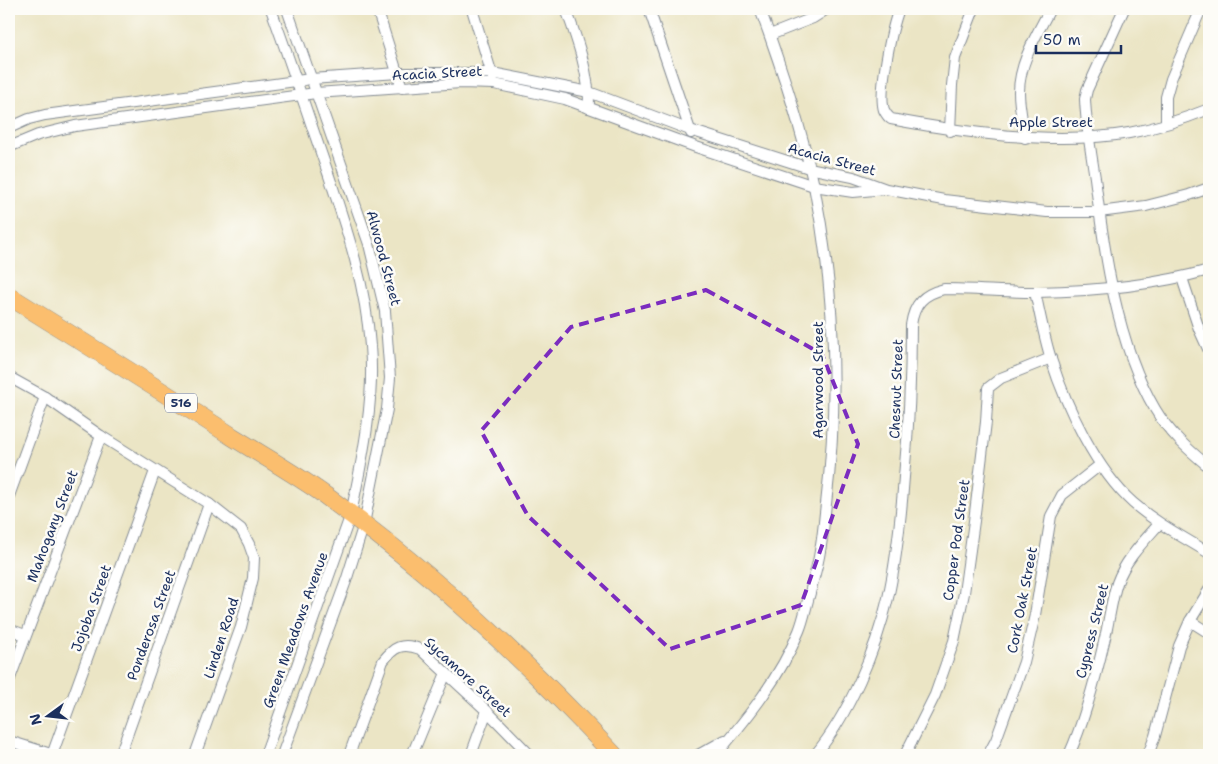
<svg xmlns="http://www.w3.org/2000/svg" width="1218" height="764" font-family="'Shantell Sans',sans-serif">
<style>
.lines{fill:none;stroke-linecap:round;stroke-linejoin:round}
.minor-casing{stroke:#838a92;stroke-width:12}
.trunk-casing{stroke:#838a92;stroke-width:19}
.minor{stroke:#fff;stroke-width:10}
.trunk{stroke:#fbbe6e;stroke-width:18}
.marked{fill:none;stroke:#7b2cbf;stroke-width:4;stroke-dasharray:10 6;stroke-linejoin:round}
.labels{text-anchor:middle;stroke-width:5;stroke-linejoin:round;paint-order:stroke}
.shield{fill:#fdfcf7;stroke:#5f6c8c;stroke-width:1}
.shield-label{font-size:12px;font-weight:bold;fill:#1b2f5e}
.street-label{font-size:14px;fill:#1b2f5e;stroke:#fdfcf7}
</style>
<rect width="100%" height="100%" fill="#fdfcf7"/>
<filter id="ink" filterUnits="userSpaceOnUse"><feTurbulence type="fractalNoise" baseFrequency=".02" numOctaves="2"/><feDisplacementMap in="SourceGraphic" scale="10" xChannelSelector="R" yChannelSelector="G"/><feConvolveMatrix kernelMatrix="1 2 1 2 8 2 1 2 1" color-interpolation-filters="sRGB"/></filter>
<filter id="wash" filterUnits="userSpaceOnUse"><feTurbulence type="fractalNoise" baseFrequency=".0096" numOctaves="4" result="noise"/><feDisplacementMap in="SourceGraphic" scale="20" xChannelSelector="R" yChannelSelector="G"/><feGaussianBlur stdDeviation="1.12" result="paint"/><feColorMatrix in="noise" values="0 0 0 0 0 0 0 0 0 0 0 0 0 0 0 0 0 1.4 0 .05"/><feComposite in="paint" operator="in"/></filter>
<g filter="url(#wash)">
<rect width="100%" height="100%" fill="#ebe5c5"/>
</g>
<g filter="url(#ink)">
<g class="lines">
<defs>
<g id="minor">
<polyline points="377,9 402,88"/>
<polyline points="472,9 493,78"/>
<path d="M566,9C577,39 590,76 589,108"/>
<polyline points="649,9 691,133"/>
<path d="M899,9C892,27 878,92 884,110C886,114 888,117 891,119C948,130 1003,138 1061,138C1084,138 1107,137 1129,133C1156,128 1184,119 1209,109"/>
<path d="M1124,9L1087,90L1085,99C1086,125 1091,152 1095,178C1104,251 1117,345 1155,409C1169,433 1189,450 1209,467"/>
<polyline points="770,35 813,18 827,9"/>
<polyline points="1166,123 1166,97 1171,79 1201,9"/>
<polyline points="9,128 29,119 45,115 311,79 398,73 492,73 589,92 690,130 809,168 853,177 886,189 944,200 1047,212 1099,212 1146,206 1189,195 1209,188"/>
<polyline points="950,131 952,85 955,58 974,9"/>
<path d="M1025,138C1023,123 1019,107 1019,92C1019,63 1037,34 1050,9"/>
<polyline points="9,147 38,135 75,126 316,93 461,83 494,84 565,99 696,147 814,186 853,192 885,189"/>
<polyline points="1182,278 1199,329 1209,351"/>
<path d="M1035,292C1040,314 1044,337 1051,359C1066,406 1096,470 1133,503C1156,523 1183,537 1209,553"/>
<polyline points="9,377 45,397 101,436 209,504 241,529 249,544 254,558 253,578 241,627 195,755"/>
<polyline points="9,496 45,397"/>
<polyline points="1190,621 1209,633"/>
<polyline points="9,629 25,635"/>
<polyline points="9,681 101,436"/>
<polyline points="9,741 54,755"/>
<polyline points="52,755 155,471"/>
<polyline points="120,755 209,504"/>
<path d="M265,755L351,514C362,460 375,402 370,346C366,286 347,230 328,173C309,118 291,64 271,9"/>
<polyline points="282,755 346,581 364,524 387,409 390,378 385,311 369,244 287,9"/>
<path d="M349,755L383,661C394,647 402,642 420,649L487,711L530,755"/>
<polyline points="412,755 446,673"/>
<polyline points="471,755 487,711"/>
<polyline points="698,755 725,740"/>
<path d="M716,755C748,717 780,678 799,631C804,619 806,606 810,593C813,580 818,565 820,551C823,536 824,520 826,504C839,399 835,290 814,186C801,126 781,66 760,9"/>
<path d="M815,755C849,714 876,650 888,598C897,558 901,517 904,477C909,426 911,376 911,325C914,304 923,294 944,289C975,289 1005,292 1036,292C1094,291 1153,286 1209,270"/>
<polyline points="905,755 935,695 954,641 964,593 974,521 986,422 988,388 1001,378 1051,358"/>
<polyline points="988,755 996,740 1024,662 1035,615 1051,516 1062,495 1100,465"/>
<path d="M1069,755C1085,719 1095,681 1104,642C1109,623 1111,601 1117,583C1125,560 1144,541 1159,524"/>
<polyline points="1148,755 1155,736 1179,646 1190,621 1209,590"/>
</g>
<path id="trunk" d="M9,296C84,343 159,389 233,437C265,457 299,476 330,499C434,574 527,662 614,755"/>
</defs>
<!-- minor casing -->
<use href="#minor" class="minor-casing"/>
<!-- trunk casing -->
<use href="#trunk" class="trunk-casing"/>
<!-- minor -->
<use href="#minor" class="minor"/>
<!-- trunk -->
<use href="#trunk" class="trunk"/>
</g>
</g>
<!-- marked area -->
<path class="marked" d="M706,290L822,354L858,444L801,605L670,649L528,516L481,431L571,327Z"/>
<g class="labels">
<!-- shield labels -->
<rect class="shield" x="165" y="393.5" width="32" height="19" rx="4"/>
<g class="shield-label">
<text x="181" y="407">516</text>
</g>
<!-- street labels -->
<g class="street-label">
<text transform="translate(437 73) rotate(-3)" y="5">Acacia Street</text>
<text x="1051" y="127">Apple Street</text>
<text transform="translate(832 159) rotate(15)" y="5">Acacia Street</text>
<text transform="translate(384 258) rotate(75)" y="5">Alwood Street</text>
<text transform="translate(818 380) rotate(-90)" y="5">Agarwood Street</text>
<text transform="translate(896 389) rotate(-88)" y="5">Chesnut Street</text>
<text transform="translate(52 526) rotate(-69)" y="5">Mahogany Street</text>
<text transform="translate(956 540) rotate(-82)" y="5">Copper Pod Street</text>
<text transform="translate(1022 600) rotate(-79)" y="5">Cork Oak Street</text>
<text transform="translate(91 608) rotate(-70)" y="5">Jojoba Street</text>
<text transform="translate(151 625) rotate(-70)" y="5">Ponderosa Street</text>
<text transform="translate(295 630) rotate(-70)" y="5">Green Meadows Avenue</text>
<text transform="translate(1092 631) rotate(-76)" y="5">Cypress Street</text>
<text transform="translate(221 638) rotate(-72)" y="5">Linden Road</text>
<text transform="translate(468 677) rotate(42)" y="5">Sycamore Street</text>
</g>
</g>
<!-- margin -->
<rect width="1218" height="764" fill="none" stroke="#fdfcf7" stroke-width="30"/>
<!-- north arrow -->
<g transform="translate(48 716) rotate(255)" stroke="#fdfcf7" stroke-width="4" paint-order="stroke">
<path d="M0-4L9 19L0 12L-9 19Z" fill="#1b2f5e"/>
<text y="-8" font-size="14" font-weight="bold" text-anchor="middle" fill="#1b2f5e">N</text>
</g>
<!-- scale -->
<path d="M1036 45v8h85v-8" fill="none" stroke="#1b2f5e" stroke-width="2.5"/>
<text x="1043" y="45" font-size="15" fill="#1b2f5e" stroke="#fdfcf7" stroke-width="4" paint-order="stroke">50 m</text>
</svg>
